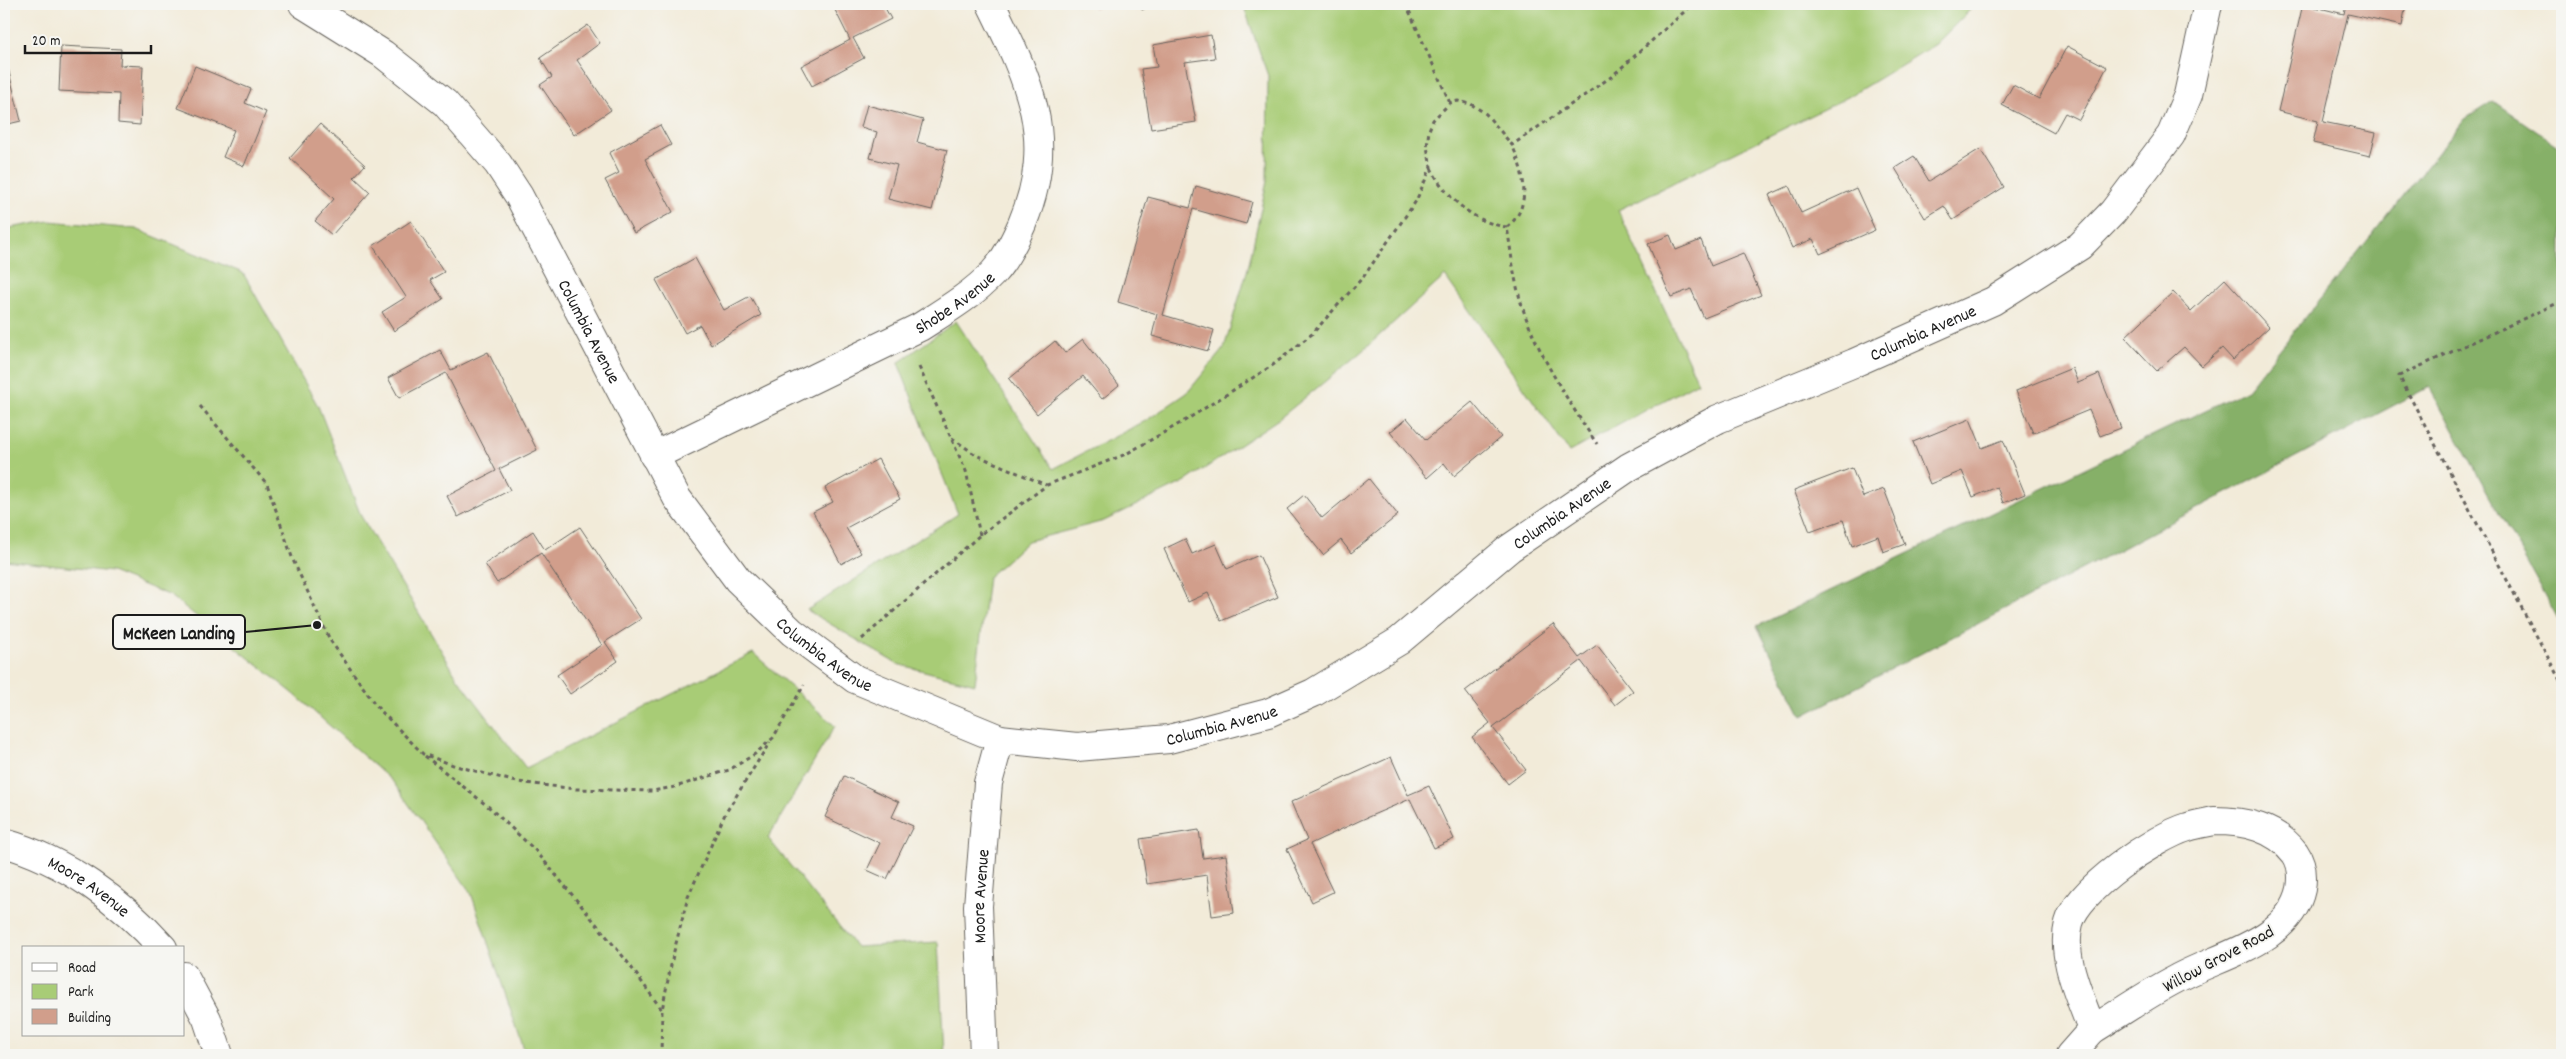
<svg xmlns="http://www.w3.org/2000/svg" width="2566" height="1059" font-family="Dekko,sans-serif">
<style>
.green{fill:#a8cc76;stroke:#627449}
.forest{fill:#86b067;stroke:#516642}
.building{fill:#d19e8b}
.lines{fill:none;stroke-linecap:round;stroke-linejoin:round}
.street-casing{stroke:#67645e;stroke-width:30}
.path{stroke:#67645e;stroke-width:3;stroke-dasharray:4 4;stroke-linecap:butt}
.street{stroke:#fff;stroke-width:28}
.labels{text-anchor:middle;stroke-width:4;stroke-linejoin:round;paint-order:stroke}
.street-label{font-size:18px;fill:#1c1c1c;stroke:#f6f6f2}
.leader{fill:none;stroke:#1c1c1c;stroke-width:2}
.callout-dot{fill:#1c1c1c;stroke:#f6f6f2;stroke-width:2}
.callout{fill:#f6f6f2;stroke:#1c1c1c;stroke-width:2}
.callout-label{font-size:19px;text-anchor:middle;font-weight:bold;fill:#1c1c1c}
</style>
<rect width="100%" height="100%" fill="#f6f6f2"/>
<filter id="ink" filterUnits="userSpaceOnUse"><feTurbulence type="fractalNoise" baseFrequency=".02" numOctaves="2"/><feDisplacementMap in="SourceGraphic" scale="10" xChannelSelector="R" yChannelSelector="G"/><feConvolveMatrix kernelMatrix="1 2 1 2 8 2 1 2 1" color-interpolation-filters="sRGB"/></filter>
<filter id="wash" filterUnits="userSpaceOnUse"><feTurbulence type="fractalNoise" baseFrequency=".0096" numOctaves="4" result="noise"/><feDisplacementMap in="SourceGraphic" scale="20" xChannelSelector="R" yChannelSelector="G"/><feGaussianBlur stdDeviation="1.12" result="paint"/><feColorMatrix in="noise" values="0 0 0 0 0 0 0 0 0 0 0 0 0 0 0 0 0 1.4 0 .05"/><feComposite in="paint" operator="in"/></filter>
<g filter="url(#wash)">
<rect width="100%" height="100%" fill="#f2ebd9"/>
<!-- green -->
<g class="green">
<polygon points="1243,4 1976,4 1936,44 1848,97 1618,210 1698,382 1569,452 1445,276 1360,353 1280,418 1186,481 1104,521 1028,541 988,577 975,684 897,664 807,610 958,514 898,363 956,321 1053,469 1147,420 1187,393 1224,348 1248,268 1267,181 1268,76"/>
<polygon points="49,221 136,229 243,273 318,406 361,516 457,677 526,768 753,653 835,726 768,838 856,947 938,942 944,1055 526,1055 471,893 393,782 294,694 171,596 111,572 4,560 4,229"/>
</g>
<!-- forest -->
<polygon class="forest" points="2493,101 2562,149 2562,626 2429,387 1802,716 1757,626 2247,390 2465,119"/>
<g id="blocks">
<!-- building -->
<g class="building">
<polygon points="832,4 883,4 891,19 853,38 864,58 812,86 801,66 850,40"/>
<polygon points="1092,4 1105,4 1095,9"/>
<polygon points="1139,4 1154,4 1142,10"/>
<polygon points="2303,4 2344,14 2346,4 2406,4 2402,26 2348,14 2323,122 2376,133 2370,156 2313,143 2318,121 2278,111"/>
<polygon points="588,25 600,43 577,60 611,110 574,135 540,85 552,77 540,58"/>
<polygon points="1211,35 1215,58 1185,62 1196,122 1151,129 1141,69 1157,67 1153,45"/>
<polygon points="61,46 121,49 120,65 143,66 140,125 118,123 119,94 59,91"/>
<polygon points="2067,46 2107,67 2079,120 2065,113 2054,133 2002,105 2013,85 2039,99"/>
<polygon points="7,64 21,121 4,125 4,65"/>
<polygon points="195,66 251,89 245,103 266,112 244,166 223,157 234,130 178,108"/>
<polygon points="867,105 923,120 917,142 947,150 932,210 888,199 897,165 870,158 877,132 861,127"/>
<polygon points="320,124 365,165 354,177 370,192 332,235 315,221 334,199 290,158"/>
<polygon points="660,125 671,145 645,159 673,212 634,233 605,180 619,173 609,153"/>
<polygon points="1980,149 2004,187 1953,220 1944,206 1925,218 1895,168 1914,156 1929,181"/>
<polygon points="1196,186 1252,202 1246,224 1193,209 1163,315 1214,330 1208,351 1152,336 1157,314 1118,302 1148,197 1190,208"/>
<polygon points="1789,186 1801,213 1856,188 1875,230 1820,254 1813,239 1792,248 1769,195"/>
<polygon points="411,221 444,272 430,280 443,299 394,331 382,312 406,297 373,246"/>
<polygon points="1670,235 1676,250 1701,240 1711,266 1743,253 1761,295 1704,318 1691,289 1671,297 1648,244"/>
<polygon points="695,258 724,310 750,296 761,315 711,345 700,325 685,333 656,280"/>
<polygon points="2225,279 2269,327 2233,360 2222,348 2202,366 2184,347 2157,371 2125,337 2173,292 2191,311"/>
<polygon points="1083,339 1119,385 1102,399 1083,376 1037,414 1009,379 1055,341 1065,353"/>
<polygon points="440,350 451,370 488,352 537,450 499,469 510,490 458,517 447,496 496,471 446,373 399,398 388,378"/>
<polygon points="2072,368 2078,383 2099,374 2121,428 2100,436 2089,410 2033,433 2016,391"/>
<polygon points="1472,402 1501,437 1454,476 1444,463 1427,478 1390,432 1407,418 1426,440"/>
<polygon points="1970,419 1982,448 2003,440 2025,494 2003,503 1997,487 1973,497 1962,471 1930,484 1913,442"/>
<polygon points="878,459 900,499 846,528 861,553 841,564 813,512 833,502 825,488"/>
<polygon points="1852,468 1863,497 1884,489 1905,544 1883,552 1878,536 1852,546 1843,520 1810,532 1794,490"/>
<polygon points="1369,479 1398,515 1351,553 1341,540 1323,555 1287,509 1304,495 1322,518"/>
<polygon points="580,527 641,619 605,642 618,661 570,694 557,675 602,645 541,553 497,583 485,564 533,531 545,550"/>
<polygon points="1185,539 1192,554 1216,544 1227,569 1259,555 1278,597 1221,621 1208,593 1188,602 1164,549"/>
<polygon points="1553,624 1579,658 1597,645 1633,691 1615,705 1581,661 1493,728 1526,770 1508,784 1472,737 1490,723 1465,691"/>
<polygon points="1391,757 1408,795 1429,786 1454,839 1434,848 1410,799 1361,820 1310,844 1333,892 1312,902 1287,849 1307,840 1291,802"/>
<polygon points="844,776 899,802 892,817 913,826 887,879 867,870 880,843 825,817"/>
<polygon points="1199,830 1203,858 1226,855 1234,913 1212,916 1207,875 1147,884 1140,839"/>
</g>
</g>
</g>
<g filter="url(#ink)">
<use href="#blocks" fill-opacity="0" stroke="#67645e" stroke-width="1"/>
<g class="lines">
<defs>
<g id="street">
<path id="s1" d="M303,4L383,54L445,103L498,164L519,196L677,498L738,580L792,632L855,679L1000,739L1077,747L1169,739L1268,713L1313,693L1399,641L1510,548L1629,467L1718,419L1854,363L1993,301L2080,246L2113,212L2171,135L2188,95L2208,4"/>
<path id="s2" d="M654,456L920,327C945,311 972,295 993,273C1005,260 1015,240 1022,224C1058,139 1029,81 991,4"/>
<path d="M2214,821C2245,821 2275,827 2295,853C2302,863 2303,877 2301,889C2290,942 2217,956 2176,979C2147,994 2120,1013 2092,1030C2081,998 2060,958 2069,923C2078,889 2155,837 2188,827C2196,824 2205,823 2214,821Z"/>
<path id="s3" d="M4,843C65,860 121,901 163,948"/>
<polyline points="184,976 207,1019 219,1055"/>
<path id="s4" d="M984,1055L978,906L988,783L1000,739"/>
<polyline points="2070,1055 2092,1030"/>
</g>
</defs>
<!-- street casing -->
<use href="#street" class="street-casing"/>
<!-- path -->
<g class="path">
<polyline points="1406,4 1450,103"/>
<path d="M1431,168C1445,197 1474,223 1507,227C1511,250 1513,273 1519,295C1531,344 1569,403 1597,444"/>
<path d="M1507,227C1533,207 1524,171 1512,145"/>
<polyline points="2562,301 2399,376 2562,684"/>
<polyline points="919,367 966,471 980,535"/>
<polyline points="200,406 267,484 293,560 330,640 377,707 423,754 456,766 517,782 576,789 652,791 675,787 729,770 755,754 773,738 804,685"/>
<polyline points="952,438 976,455 1046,485"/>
<polyline points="862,639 980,535 1047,485 1126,454 1186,420 1273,365 1312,334 1364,276 1416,201 1431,167 1427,147 1429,130 1433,120 1450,103 1458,101 1471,104 1486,114 1512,145 1611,77 1693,4"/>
<polyline points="425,756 490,808 536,851 626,960 662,1010"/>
<polyline points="661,1055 662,1010 673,955 688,897 725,814 770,742"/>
</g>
<!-- street -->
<use href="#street" class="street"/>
</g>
</g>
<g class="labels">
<!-- street labels -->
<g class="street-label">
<text dy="6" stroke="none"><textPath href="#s2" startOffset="338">Shobe Avenue</textPath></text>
<text dy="6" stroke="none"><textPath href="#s1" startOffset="445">Columbia Avenue</textPath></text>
<text dy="6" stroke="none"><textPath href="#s1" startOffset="2080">Columbia Avenue</textPath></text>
<text dy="6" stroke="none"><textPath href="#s1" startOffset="1675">Columbia Avenue</textPath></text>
<text dy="6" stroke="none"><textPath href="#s1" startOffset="850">Columbia Avenue</textPath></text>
<text dy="6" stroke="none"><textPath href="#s1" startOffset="1270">Columbia Avenue</textPath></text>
<text dy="6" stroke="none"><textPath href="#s3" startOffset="96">Moore Avenue</textPath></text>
<text dy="6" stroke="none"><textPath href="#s4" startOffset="159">Moore Avenue</textPath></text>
<text transform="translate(2218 958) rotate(-28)" y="6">Willow Grove Road</text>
</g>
</g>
<!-- callouts -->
<path class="leader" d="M317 625L245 632"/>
<circle class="callout-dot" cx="317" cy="625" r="5"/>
<rect class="callout" x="113" y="615" width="132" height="34" rx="5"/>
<g class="callout-label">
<text x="179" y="639">McKeen Landing</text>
</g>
<!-- margin -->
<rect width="2566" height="1059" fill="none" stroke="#f6f6f2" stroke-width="20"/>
<!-- legend -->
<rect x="22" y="946" width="162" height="90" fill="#f6f6f2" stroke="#9f9f9c"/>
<rect x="32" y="963" width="25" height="8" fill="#ffffff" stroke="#9f9f9c"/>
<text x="68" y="972" font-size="15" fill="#1c1c1c">Road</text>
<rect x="32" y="984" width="25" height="15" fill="#a8cc76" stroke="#9f9f9c"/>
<text x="68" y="996" font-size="15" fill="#1c1c1c">Park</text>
<rect x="32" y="1009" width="25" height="15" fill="#d19e8b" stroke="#9f9f9c"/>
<text x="68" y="1022" font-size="15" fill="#1c1c1c">Building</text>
<!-- scale -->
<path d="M25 45v8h126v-8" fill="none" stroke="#1c1c1c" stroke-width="2.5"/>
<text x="32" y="45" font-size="15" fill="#1c1c1c" stroke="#f6f6f2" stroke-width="4" paint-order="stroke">20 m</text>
</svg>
